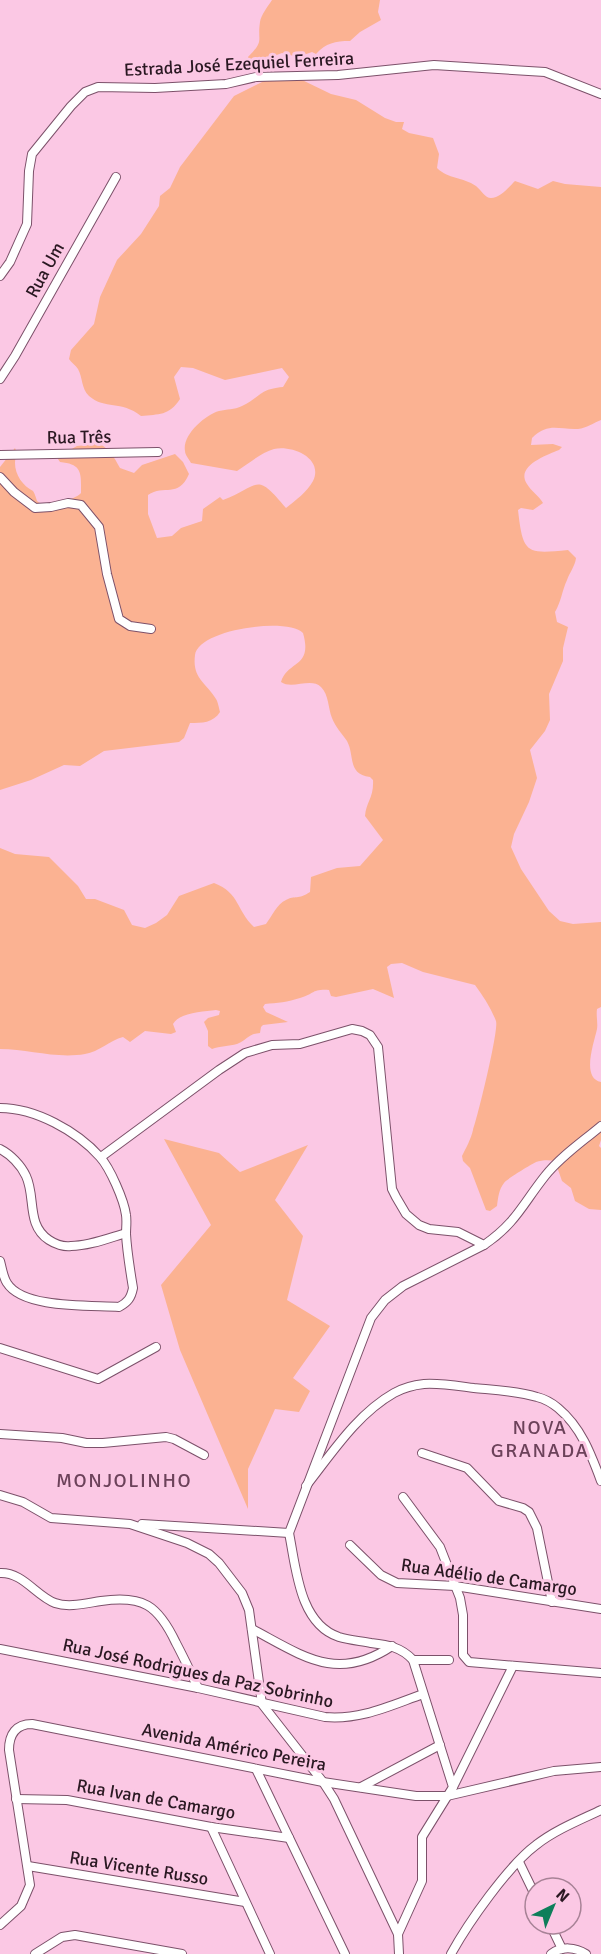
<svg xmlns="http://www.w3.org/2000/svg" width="601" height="1954" font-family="Signika,sans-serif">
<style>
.green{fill:#fbb292}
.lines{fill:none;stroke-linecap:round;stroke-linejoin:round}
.minor-casing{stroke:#7c516a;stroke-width:10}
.minor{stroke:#fff;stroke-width:8}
.labels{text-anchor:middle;stroke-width:6;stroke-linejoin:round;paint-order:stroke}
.street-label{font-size:18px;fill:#2a1822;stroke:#fbc8e4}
.neighbourhood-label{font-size:20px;letter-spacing:1.5px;fill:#6c425a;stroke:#fbc8e4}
</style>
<rect width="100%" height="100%" fill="#fbc8e4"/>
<!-- green -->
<g class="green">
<path d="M272,0H380L378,12L381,20L360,32L350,41C335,41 326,43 316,54L312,52L298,57L282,53L255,63L248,62V57C265,40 257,42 260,22C261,15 268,6 272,0Z"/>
<path d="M300,79L331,94L356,100L385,118L396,122H404L402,129L409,133L433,138L439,154L437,168C448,179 463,177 476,186C481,190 485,198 491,198C500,198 509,187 515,181L538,189L553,181L565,184L601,187V420C593,423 587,428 578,429C558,430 549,422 532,438L531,445L553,444L562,447L559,450C547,455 515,466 527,484C531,491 539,496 543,503L533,510L521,508L518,510C523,554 526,554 568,550L576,558C575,566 570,572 567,580C562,591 561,602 555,612L557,622L568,627L563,648V661L549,694L550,720L545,731L530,750L537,778L529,802L514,834L511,847L521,869L549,911L560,921L573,924L601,922V1007L597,1009C596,1016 598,1023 597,1029C594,1043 581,1078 601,1082V1140L599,1146L601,1148V1210L589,1209L575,1201L571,1188L562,1181L555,1161C549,1160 542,1160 536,1162C532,1164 505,1180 504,1183C499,1189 498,1198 497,1206L490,1211L486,1210L470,1168L463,1161L462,1156C466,1148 471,1139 473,1130C478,1116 499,1030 496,1021C491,1008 483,996 475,985L423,972L402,963L391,964L387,967L394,998L373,989L336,997L331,996L329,990C311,989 315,994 300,998C288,1002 277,1003 265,1004L263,1007L266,1012L288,1022L263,1025L261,1027L260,1033C247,1034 248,1040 237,1044C229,1046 220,1046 212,1049L208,1046V1031L204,1022L208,1018L219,1015L220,1011L216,1010C203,1012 180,1012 173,1024L176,1032L171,1034L145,1031L130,1042L123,1037C110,1040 99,1052 85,1054C56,1059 28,1049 0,1049V848L15,854L49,857L78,886L86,899H95L124,910L132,925L145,928L156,923L167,915L179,896L214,883C240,893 236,910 254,927L266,924C272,916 277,904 286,900C295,895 298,900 310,892L311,877L337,868L360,866L383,840L365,816C366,802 374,798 373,780L370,777C347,774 355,756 347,741C342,734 335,726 332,718C328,708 329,695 321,687C311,677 292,690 281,682C288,660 313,668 303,633C288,617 198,629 195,655C192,679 206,682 216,699C218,702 219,708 220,712C213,723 202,723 190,723L184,738L179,742L104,751L80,766L64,765L31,780L0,790V467L15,448C18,455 15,456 15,463C15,475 23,486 33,491C34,492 37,500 37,501C45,509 75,500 81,493C81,474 83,464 60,462L58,459L59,456L77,446L88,445L95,442C108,446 114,457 120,468L134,473L142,465L175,454L183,462L189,474C178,499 164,484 148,495V514L157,538L172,536L181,528L202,521L203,509L220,497L223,500C261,485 255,471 286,508C296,500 307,492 313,481C324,458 292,445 274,449C262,452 248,464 237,471L191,463C189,459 185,455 185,451C182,435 205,415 219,411C227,409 234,410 242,406C261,397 259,389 283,387L289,377L282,368L225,380L193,368L181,367L174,377L180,399C169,416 159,414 141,416C121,400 105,410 89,396C81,388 83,378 78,369C76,366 71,362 69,359L71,350L94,324L100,297L117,260L141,234L159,206L160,196L170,188L180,167L234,96L264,81Z"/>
<polygon points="164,1139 219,1153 240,1172 308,1145 275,1200 303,1236 287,1300 330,1326 293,1378 310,1391 299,1412 275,1409 248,1469 248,1509 180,1350 161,1285 211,1225"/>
</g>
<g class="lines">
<defs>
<g id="minor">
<polyline points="0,276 10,262 27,224 29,171 32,154 71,106 85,92 98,87 155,88 226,84 256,77 338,75 434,65 545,72 601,94"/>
<polyline points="0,379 15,356 116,177"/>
<polyline points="0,455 158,452"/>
<polyline points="0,477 14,492 35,508 51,507 68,503 81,505 99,527 107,574 119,619 130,626 151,629"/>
<path d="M0,1108C35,1108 77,1131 100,1157C110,1168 124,1200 126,1215C127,1221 126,1228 126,1234C127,1252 130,1270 133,1288C131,1298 128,1302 119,1307C91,1305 23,1309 7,1283C3,1277 2,1268 0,1261"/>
<path d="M0,1149C10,1154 21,1165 26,1176C36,1197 26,1225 49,1240C55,1244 64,1247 71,1246C89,1246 109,1238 126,1233"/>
<path d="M101,1157L219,1070L245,1053L272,1045L300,1044L352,1029L362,1031L370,1035L378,1047L392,1189L396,1197L406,1214L419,1225L429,1229L458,1232L484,1245C516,1223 522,1205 545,1176C561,1156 582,1142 601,1126"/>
<polyline points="0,1348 98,1379 156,1347"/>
<polyline points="0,1434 62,1438 86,1443 103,1443 166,1437 174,1439 204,1455"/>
<polyline points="422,1453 467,1468 499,1501 523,1508 529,1512 537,1528 552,1602"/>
<path d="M306,1486C332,1453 357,1414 394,1393C403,1388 414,1385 424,1384C441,1383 458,1386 474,1388C495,1390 518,1391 537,1397C545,1399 552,1403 558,1408C581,1427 591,1454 601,1481"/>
<polyline points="0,1495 23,1502 51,1518 130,1524 187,1543 209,1554 219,1563 242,1593 249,1610 262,1704 323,1782 334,1799 398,1934 399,1954"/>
<polyline points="403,1497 440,1547 460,1598 463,1615 463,1655 469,1662 601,1673"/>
<polyline points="142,1524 289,1533"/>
<path d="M289,1533C296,1567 299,1624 339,1637C349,1640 361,1641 371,1643C388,1645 401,1647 413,1660L453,1787L422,1837V1881L398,1934"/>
<polyline points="289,1533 371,1318 385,1300 403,1286 484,1245"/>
<polyline points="350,1545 381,1575 397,1583 455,1586 601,1609"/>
<path d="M0,1573C23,1572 36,1596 55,1603C69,1608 87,1603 101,1601C143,1595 158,1605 176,1643C184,1658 191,1673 198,1688"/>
<path d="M252,1629C303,1656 337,1683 392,1646"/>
<path d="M0,1649L198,1688L325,1717C361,1720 389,1706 423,1694"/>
<polyline points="413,1660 449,1660"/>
<polyline points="256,1769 345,1954"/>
<polyline points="361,1787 440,1745"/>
<polyline points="453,1787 513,1666"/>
<polyline points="16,1799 67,1800 211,1827 289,1838"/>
<polyline points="211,1827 270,1954"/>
<polyline points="519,1862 535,1895"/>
<polyline points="28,1866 245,1902"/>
<polyline points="550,1924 562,1949"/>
<path d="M0,1925L21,1906L30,1885L9,1750C9,1734 16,1724 32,1724L323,1782L416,1796H447L554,1771L601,1767"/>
<polyline points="35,1954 62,1937 75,1935 182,1954"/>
<path d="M451,1954C468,1923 508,1866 536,1845C555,1830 580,1820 601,1810"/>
<path d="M551,1954C562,1946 575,1947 586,1954"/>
</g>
</defs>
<!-- minor casing -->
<use href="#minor" class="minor-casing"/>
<!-- minor -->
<use href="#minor" class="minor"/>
</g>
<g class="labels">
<!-- street labels -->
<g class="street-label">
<text transform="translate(239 64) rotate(-3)" y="6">Estrada José Ezequiel Ferreira</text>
<text transform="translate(45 270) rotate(-61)" y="6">Rua Um</text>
<text transform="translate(79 437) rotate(-1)" y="6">Rua Três</text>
<text transform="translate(489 1577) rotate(8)" y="6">Rua Adélio de Camargo</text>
<text transform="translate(198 1673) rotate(12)" y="6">Rua José Rodrigues da Paz Sobrinho</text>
<text transform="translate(234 1747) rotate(11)" y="6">Avenida Américo Pereira</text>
<text transform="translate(156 1799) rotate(10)" y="6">Rua Ivan de Camargo</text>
<text transform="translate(139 1868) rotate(9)" y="6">Rua Vicente Russo</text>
</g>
<!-- neighbourhood labels -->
<g class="neighbourhood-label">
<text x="540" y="1434">NOVA<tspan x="540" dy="23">GRANADA</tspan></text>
<text x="124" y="1487">MONJOLINHO</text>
</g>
</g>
<!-- north arrow -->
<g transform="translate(553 1906) rotate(43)"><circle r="28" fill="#fbc8e4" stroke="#a78296" stroke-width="1.5"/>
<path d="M0-4.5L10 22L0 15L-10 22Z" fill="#0e7e5a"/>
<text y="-9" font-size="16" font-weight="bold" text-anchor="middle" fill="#2a1822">N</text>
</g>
</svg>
